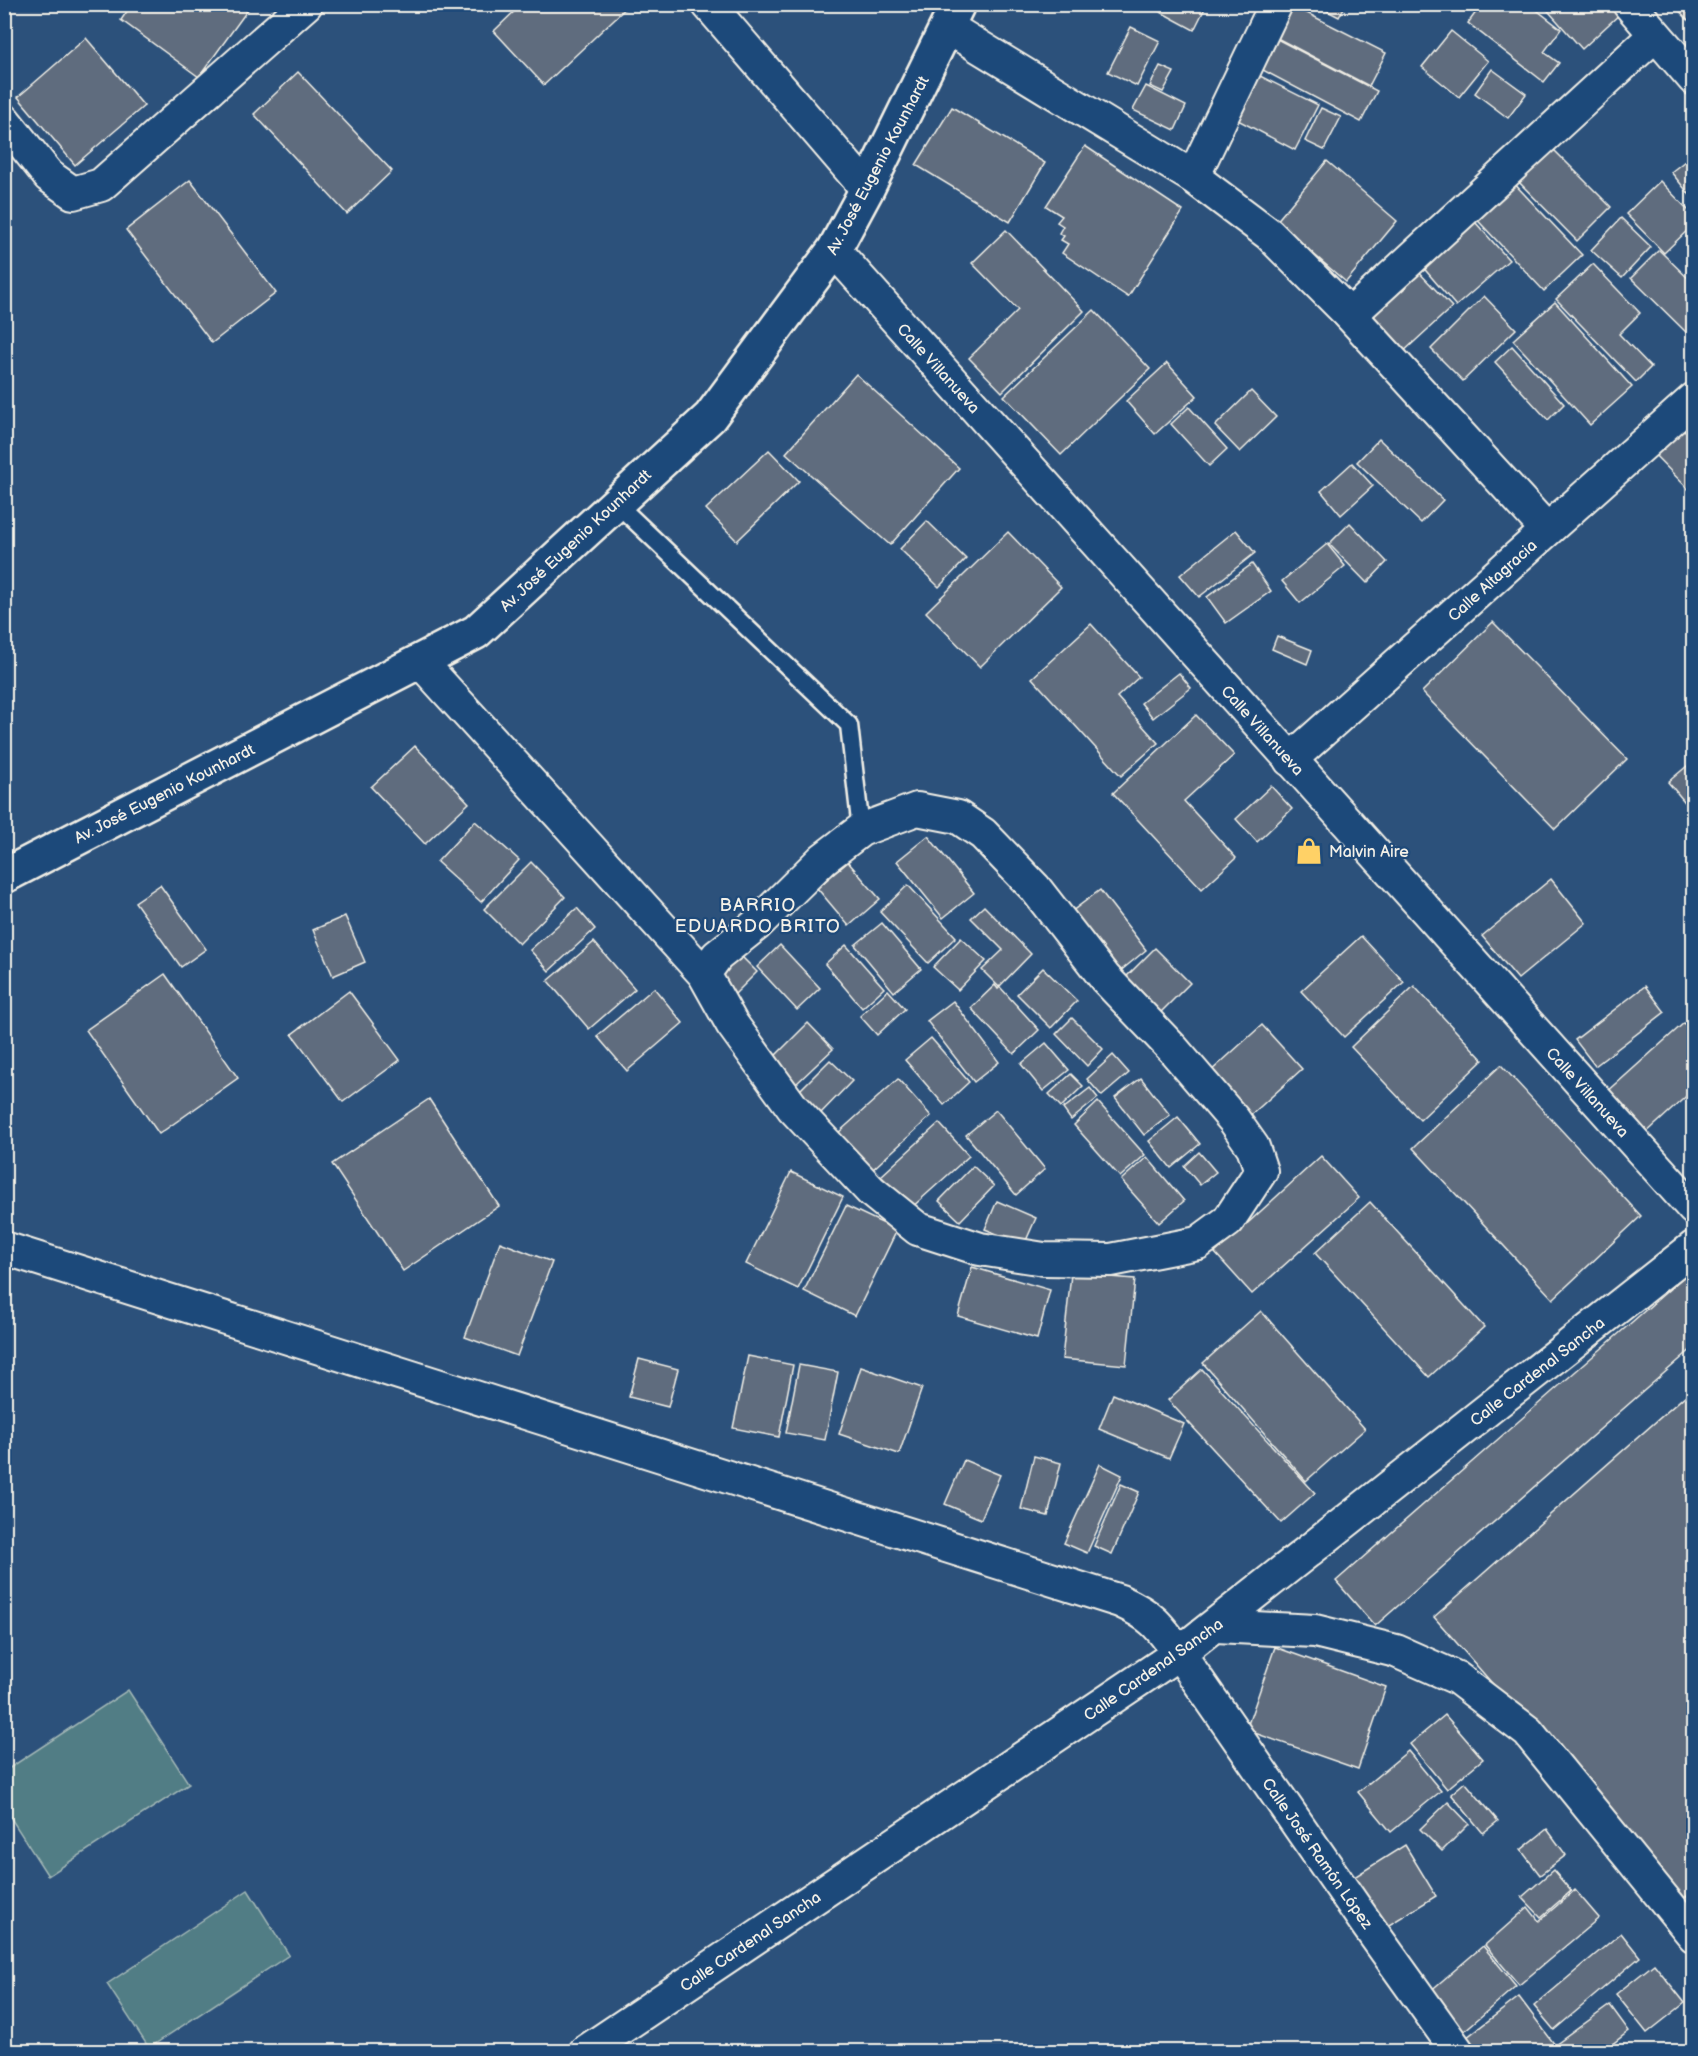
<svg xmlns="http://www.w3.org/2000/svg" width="1698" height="2056" font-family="'Balsamiq Sans',sans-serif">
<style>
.green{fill:#517d85;stroke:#a2b7b6;stroke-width:1.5}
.building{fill:#5e6c7e;stroke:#f4f1e8;stroke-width:1.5}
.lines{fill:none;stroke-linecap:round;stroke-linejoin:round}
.lane-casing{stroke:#f4f1e8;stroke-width:21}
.street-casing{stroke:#f4f1e8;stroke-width:36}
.secondary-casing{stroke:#f4f1e8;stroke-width:38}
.lane{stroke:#1f4a7a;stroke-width:16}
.street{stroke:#1f4a7a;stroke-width:32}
.secondary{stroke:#1f4a7a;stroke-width:33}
.labels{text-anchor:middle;stroke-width:4.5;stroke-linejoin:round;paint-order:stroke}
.street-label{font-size:16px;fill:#f4f1e8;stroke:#1f4a7a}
.poi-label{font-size:16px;fill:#f4f1e8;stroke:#1f4a7a;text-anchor:start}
.neighbourhood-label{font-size:18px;letter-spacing:1.5px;fill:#f4f1e8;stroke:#1f4a7a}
</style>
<rect width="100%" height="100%" fill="#2c517b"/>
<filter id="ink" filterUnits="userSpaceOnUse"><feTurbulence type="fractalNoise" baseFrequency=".0167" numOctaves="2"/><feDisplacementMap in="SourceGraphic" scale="12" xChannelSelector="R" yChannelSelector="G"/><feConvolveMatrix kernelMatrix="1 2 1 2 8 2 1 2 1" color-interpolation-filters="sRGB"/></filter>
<g filter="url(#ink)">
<!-- green -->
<g class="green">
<polygon points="128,1690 189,1784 48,1876 5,1809 5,1771"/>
<polygon points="248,1890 289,1955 149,2048 107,1984"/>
</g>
<!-- building -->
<g class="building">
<polygon points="132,4 252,4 199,77 121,20"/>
<polygon points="522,4 629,4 629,5 544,85 494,31"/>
<polygon points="1146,4 1207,4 1194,30"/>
<polygon points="1314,4 1346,4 1339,17"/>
<polygon points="1482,4 1529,4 1561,29 1544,52 1559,63 1544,82 1468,23"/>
<polygon points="1542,4 1613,4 1621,13 1582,49"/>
<polygon points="1673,4 1694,4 1694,16 1689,21"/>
<polygon points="1293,6 1386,53 1369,86 1277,38"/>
<polygon points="1131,27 1160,41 1137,86 1108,72"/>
<polygon points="1451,31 1488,61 1459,97 1422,67"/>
<polygon points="86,38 144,106 75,165 18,97"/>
<polygon points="1277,39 1377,91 1361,122 1261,69"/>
<polygon points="1160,66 1174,72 1163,92 1150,86"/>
<polygon points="1492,69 1526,94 1508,118 1475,93"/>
<polygon points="298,72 392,171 347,214 254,114"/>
<polygon points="1254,73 1318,105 1295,150 1232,117"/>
<polygon points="1146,86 1186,106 1175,130 1133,110"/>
<polygon points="952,107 1045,163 1010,222 916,165"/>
<polygon points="1321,108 1341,117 1324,150 1305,141"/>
<polygon points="1544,140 1611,207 1577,241 1511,174"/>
<polygon points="1085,146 1183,211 1128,297 1062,253 1068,244 1061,240 1064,236 1059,233 1063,226 1057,222 1062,216 1046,206"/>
<polygon points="1694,154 1694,200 1671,172"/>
<polygon points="1327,161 1397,221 1346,282 1276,222"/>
<polygon points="1506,175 1582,255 1544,291 1468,210"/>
<polygon points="190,180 276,293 212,343 126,230"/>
<polygon points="1660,181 1694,216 1694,224 1664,253 1626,214"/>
<polygon points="1467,213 1509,260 1456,306 1415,258"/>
<polygon points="1621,218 1651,247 1622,278 1591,250"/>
<polygon points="1006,230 1084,311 1002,392 969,358 1018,310 972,263"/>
<polygon points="1659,250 1694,284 1694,336 1692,338 1631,278"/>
<polygon points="1593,264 1640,313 1619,334 1651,367 1636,382 1556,299"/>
<polygon points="1412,265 1452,307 1402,353 1363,311"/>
<polygon points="1484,296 1516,329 1463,381 1431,349"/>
<polygon points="1555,302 1632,387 1590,425 1513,340"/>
<polygon points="1094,310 1150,369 1061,455 1004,396"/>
<polygon points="1512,346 1564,404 1548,420 1495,362"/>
<polygon points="1167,363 1197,396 1155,434 1126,401"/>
<polygon points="856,374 959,468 890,545 786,453"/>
<polygon points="1251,391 1276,417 1240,452 1215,426"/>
<polygon points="1189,407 1227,449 1209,466 1171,424"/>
<polygon points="1694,410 1694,495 1651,451"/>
<polygon points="1379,439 1443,500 1421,523 1357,462"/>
<polygon points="769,450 799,481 737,541 706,509"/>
<polygon points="1352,463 1373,486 1341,515 1321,491"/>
<polygon points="927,521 966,559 939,587 900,549"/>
<polygon points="1350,523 1387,562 1367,583 1329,544"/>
<polygon points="1236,530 1255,553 1199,597 1180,575"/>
<polygon points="1008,532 1061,587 980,667 926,612"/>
<polygon points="1327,544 1345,566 1300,603 1282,581"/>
<polygon points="1252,564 1271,591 1226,623 1207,597"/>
<polygon points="1493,622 1627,759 1555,829 1422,692"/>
<polygon points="1091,624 1139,677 1117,697 1158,743 1121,776 1032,678"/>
<polygon points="1277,636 1312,650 1307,664 1272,649"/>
<polygon points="1179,673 1191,688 1153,718 1141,703"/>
<polygon points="1196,715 1234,755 1184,801 1236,858 1202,889 1113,793"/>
<polygon points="415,746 469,803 425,844 371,787"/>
<polygon points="1694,760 1694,813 1668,782"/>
<polygon points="1271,786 1292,809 1257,842 1236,819"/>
<polygon points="475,821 519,860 481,902 437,862"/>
<polygon points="928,836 974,893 943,918 897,861"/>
<polygon points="531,862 565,897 519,944 484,909"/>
<polygon points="848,862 880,899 849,926 817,888"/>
<polygon points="1551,879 1586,923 1518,979 1482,936"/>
<polygon points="160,885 206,949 181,967 135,902"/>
<polygon points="908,885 956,937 928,963 880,912"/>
<polygon points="1100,890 1146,950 1118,973 1071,912"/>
<polygon points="984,906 1031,954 999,987 982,970 1003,950 971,918"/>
<polygon points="577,908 595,929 549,971 530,950"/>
<polygon points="345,916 365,962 333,976 313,930"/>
<polygon points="882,923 921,969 894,992 855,945"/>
<polygon points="1361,936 1404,982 1344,1037 1301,991"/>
<polygon points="961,938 986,961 958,990 933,967"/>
<polygon points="594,942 635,989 589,1029 548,981"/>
<polygon points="780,945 820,988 797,1010 757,967"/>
<polygon points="846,945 884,988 862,1008 825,964"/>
<polygon points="1155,948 1190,983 1158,1015 1123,980"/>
<polygon points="740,955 757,972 733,996 716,978"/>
<polygon points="1043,968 1077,1001 1051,1028 1017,994"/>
<polygon points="165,974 238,1078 159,1134 86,1030"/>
<polygon points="995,985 998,989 1000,987 1039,1030 1014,1054 971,1008"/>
<polygon points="1414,986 1483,1060 1420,1120 1351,1047"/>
<polygon points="1645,986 1665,1012 1595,1066 1575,1040"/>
<polygon points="654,988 683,1023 627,1071 597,1036"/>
<polygon points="888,990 905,1009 877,1035 860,1016"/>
<polygon points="349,991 400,1060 343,1102 292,1034"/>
<polygon points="953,1001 999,1062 974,1082 927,1021"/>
<polygon points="1072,1018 1103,1049 1087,1066 1056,1034"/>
<polygon points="808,1023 833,1049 796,1084 772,1059"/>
<polygon points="1684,1023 1694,1033 1694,1089 1644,1135 1606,1093"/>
<polygon points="1262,1025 1302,1069 1250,1116 1210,1072"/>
<polygon points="931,1038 969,1082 944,1105 905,1060"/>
<polygon points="1046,1043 1069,1070 1043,1091 1021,1064"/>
<polygon points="1113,1055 1129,1073 1102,1096 1087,1079"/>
<polygon points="830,1060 852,1081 820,1114 798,1092"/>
<polygon points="1501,1065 1641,1216 1553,1299 1413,1148"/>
<polygon points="1071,1074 1083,1086 1061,1107 1049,1094"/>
<polygon points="1141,1078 1170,1115 1144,1135 1115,1098"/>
<polygon points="898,1079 931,1116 872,1170 838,1133"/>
<polygon points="1090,1088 1098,1098 1071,1120 1063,1109"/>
<polygon points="429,1099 499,1206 403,1271 332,1164"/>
<polygon points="1098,1102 1145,1155 1120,1177 1074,1125"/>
<polygon points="996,1110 1045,1169 1016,1195 966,1135"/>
<polygon points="1178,1117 1200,1144 1171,1168 1149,1141"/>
<polygon points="939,1123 969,1156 910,1209 881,1176"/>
<polygon points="1199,1152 1216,1172 1200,1185 1184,1166"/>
<polygon points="1321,1156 1359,1198 1252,1294 1215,1253"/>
<polygon points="1147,1157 1184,1201 1159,1223 1121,1180"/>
<polygon points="973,1166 994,1186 960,1221 939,1201"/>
<polygon points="791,1172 843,1197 798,1289 746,1264"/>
<polygon points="997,1201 1036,1218 1024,1245 985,1229"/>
<polygon points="1370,1202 1484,1327 1429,1377 1315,1253"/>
<polygon points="846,1206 897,1230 855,1316 804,1291"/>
<polygon points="500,1242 552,1262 517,1356 465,1337"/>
<polygon points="972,1267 1050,1290 1037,1339 958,1316"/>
<polygon points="1688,1273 1694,1280 1694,1347 1375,1626 1336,1581"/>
<polygon points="1071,1274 1135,1279 1126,1365 1062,1359"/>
<polygon points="1261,1311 1365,1429 1306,1481 1203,1363"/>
<polygon points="748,1356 793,1365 779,1437 733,1428"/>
<polygon points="639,1359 678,1369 668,1407 629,1397"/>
<polygon points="799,1365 838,1372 825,1440 786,1433"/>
<polygon points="861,1367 922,1388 899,1454 839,1434"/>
<polygon points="1202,1369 1315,1493 1281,1523 1168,1400"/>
<polygon points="1694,1388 1694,1890 1682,1900 1434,1617"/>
<polygon points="1113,1394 1184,1424 1169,1458 1099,1429"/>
<polygon points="1034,1456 1061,1463 1048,1516 1021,1509"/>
<polygon points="964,1460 1000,1475 981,1519 945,1504"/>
<polygon points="1100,1464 1122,1475 1087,1553 1064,1543"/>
<polygon points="1121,1484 1139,1492 1112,1554 1094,1546"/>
<polygon points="1275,1647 1386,1687 1358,1769 1246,1730"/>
<polygon points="1445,1715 1483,1759 1447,1789 1410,1744"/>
<polygon points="1408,1751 1441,1791 1391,1832 1358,1792"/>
<polygon points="1465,1782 1498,1821 1483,1833 1451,1794"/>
<polygon points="1448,1802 1469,1824 1442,1851 1420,1829"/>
<polygon points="1547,1829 1566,1855 1540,1875 1521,1850"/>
<polygon points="1405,1845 1436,1896 1381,1930 1351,1879"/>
<polygon points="1553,1870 1571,1891 1541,1917 1522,1897"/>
<polygon points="1575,1890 1599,1918 1519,1985 1485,1945 1528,1907 1539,1921"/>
<polygon points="1621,1933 1640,1957 1554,2030 1534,2006"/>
<polygon points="1483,1946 1516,1986 1456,2038 1422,1998"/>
<polygon points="1654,1964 1685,2003 1647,2033 1616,1994"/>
<polygon points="1519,1997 1555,2045 1610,2005 1629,2031 1602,2052 1470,2052 1462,2041"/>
</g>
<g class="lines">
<defs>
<polyline id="lane" points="616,503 849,725 861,830"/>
<g id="street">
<polyline points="708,4 867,189"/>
<polyline points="1629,4 1694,79"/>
<polyline points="947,27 1193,177 1269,234 1350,315 1547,530"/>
<polyline points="4,120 49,176 73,193 101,185 306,4"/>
<polyline points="1193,177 1276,4"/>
<polyline points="834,250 1694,1209"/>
<polyline points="1350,315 1655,35"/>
<polyline points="420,661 704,974 732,1024 793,1108 871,1191 918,1229 980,1249 1044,1259 1111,1260 1198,1243 1228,1221 1261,1171 1253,1147 1234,1120 1173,1049 1105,978 1035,888 983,834 958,817 917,809 861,830 823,859 756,925 717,956 704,974"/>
<polyline points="1290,760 1694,399"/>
<path d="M4,1248L1120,1601C1153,1616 1159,1625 1179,1653L1368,1926L1458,2052"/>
<polyline points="1216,1626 1315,1631 1396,1651 1457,1678 1528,1732 1694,1936"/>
<polyline points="585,2052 1179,1653 1694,1247"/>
</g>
<polyline id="secondary" points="4,876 476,632 710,417 834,250 867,189 958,4"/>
</defs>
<!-- lane casing -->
<use href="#lane" class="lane-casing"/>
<!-- street casing -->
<use href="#street" class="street-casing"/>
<!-- secondary casing -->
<use href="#secondary" class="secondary-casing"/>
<!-- lane -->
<use href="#lane" class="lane"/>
<!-- street -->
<use href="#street" class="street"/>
<!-- secondary -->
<use href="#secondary" class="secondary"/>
</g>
</g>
<!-- icons -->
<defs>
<symbol id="shop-bare" viewBox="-9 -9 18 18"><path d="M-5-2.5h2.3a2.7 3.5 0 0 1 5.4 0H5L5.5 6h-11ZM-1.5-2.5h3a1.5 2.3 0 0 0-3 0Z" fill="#ffd166" stroke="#1f4a7a" stroke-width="2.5" paint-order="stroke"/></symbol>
</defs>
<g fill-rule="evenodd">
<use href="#shop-bare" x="1290" y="832" width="38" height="38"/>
</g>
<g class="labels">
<!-- street labels -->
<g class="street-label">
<text transform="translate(877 165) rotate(-62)" y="6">Av. José Eugenio Kounhardt</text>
<text transform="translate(939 368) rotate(48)" y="6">Calle Villanueva</text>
<text transform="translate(575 540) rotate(-43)" y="6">Av. José Eugenio Kounhardt</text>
<text transform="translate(1492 580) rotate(-42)" y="6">Calle Altagracia</text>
<text transform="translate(1263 730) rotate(48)" y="6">Calle Villanueva</text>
<text transform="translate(164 793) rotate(-27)" y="6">Av. José Eugenio Kounhardt</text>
<text transform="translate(1588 1092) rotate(48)" y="6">Calle Villanueva</text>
<text transform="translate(1537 1371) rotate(-38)" y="6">Calle Cardenal Sancha</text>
<text transform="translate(1153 1669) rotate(-35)" y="6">Calle Cardenal Sancha</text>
<text transform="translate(1318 1853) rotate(55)" y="6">Calle José Ramón López</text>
<text transform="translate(750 1941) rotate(-34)" y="6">Calle Cardenal Sancha</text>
</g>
<!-- poi labels -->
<g class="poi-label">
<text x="1329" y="857">Malvin Aire</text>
</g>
<!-- neighbourhood labels -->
<g class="neighbourhood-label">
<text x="758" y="911">BARRIO<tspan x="758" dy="21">EDUARDO BRITO</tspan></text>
</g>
</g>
<!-- margin -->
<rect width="1698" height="2056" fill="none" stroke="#1f4a7a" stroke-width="24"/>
<rect x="12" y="12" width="1674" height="2032" fill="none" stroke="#f4f1e8" stroke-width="2" filter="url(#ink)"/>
</svg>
